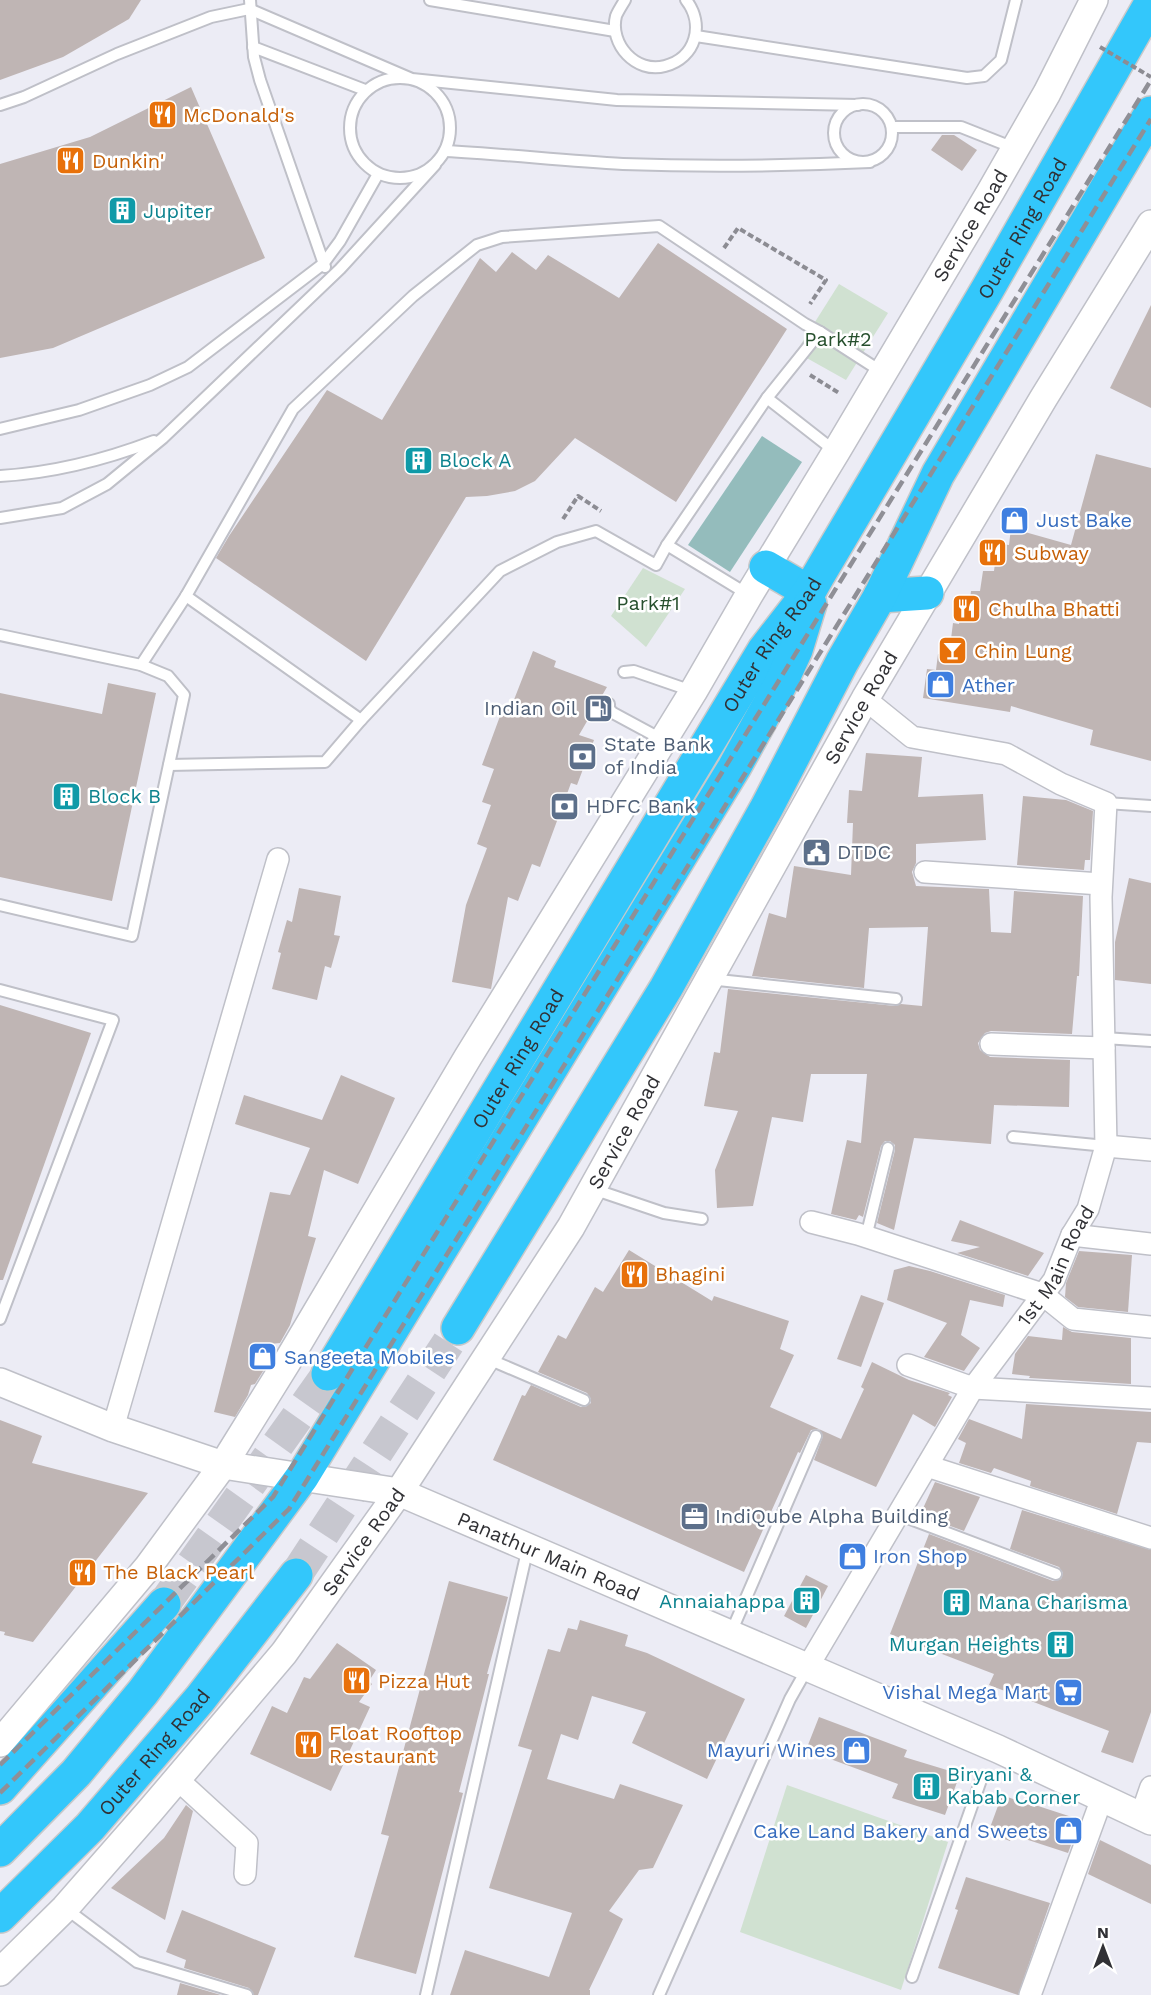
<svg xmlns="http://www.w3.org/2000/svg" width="1151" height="1995" font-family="'Work Sans',sans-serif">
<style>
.green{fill:#d0e1d1}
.water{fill:#94bcbc}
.building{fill:#bfb5b4}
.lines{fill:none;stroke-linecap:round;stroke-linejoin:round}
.trunk-tunnel{stroke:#c7c7cf;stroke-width:33;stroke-dasharray:33 16;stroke-linecap:butt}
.service-casing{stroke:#bfc0c8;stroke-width:14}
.minor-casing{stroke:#bfc0c8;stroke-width:24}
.tertiary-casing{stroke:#bfc0c8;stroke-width:30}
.trunk-casing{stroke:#c9c9ca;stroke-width:36}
.path{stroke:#8c8c93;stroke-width:4;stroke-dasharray:6 3;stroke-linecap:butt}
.service{stroke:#fff;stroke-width:10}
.minor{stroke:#fff;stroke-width:21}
.tertiary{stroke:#fff;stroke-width:27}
.trunk{stroke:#33c7fb;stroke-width:33}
.rail{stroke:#8f8f96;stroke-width:4.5;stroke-dasharray:12 6;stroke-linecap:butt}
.path-bridge{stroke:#8c8c93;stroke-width:4;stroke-dasharray:6 3;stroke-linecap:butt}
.labels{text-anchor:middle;stroke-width:5;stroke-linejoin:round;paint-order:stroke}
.food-label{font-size:20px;fill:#c56008;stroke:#fff;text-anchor:start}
.culture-label{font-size:20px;fill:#0d838f;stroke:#fff;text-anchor:start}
.street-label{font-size:20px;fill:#313135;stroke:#fff}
.park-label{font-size:20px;fill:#27502e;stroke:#fff}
.shop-label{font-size:20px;fill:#366cbe;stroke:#fff;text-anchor:start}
.service-label{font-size:20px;fill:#4e5e75;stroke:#fff;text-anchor:start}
</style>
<rect width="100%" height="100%" fill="#ececf5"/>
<!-- green -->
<g class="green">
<polygon points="839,284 888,313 846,380 796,352"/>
<polygon points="643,568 685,589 646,647 611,616"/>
<polygon points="787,1785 948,1842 901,1990 740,1932"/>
</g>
<!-- water -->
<polygon class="water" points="762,436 802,462 730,572 688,545"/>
<!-- building -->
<g class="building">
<polygon points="0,0 141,0 129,19 63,57 0,80"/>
<polygon points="191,87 265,258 53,348 0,358 0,164 90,137"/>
<polygon points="942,135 954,135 977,150 962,171 931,150"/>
<polygon points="658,243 787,329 676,502 575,438 535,481 515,491 487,496 466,497 366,661 216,558 229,536 327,390 382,420 480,258 496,272 512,252 536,270 548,255 619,298"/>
<polygon points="1151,305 1151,408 1110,388"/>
<polygon points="1096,454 1151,468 1151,761 1090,745 1093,730 1011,706 1010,712 923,698 927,669 936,670 938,654 943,654 944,639 951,639 953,623 959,624 961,607 969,608 971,591 980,591 983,571 994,571 996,555 1000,555 1001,544 1009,545 1011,528 1071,545"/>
<polygon points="533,651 556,661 554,667 607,687 579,735 594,740 577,785 571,783 540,867 532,864 518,901 508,897 491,989 452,982 466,905 487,848 477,844 491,805 482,802 494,769 482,765 503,708 510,710"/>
<polygon points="108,683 156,693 112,901 0,877 0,693 102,714"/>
<polygon points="866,753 922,757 918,797 983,794 986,840 916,844 916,863 912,872 916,886 989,889 991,932 1011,933 1014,891 1083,896 1079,976 1077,976 1072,1034 991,1031 985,1033 978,1043 980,1050 990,1057 1070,1060 1069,1107 994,1105 991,1144 914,1138 894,1230 877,1223 895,1150 895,1145 890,1141 885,1141 881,1146 863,1217 859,1215 856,1220 831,1214 847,1140 861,1143 867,1074 811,1074 803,1122 772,1117 753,1206 717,1208 715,1170 738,1111 704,1106 714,1052 720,1053 728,989 895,1006 901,1004 922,1006 928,927 869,928 864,988 752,976 769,913 786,918 794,866 851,875 853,823 847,823 849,790 862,791"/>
<polygon points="1023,796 1066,800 1093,811 1090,860 1085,860 1084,870 1017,865"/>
<polygon points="1129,878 1151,883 1151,984 1115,980 1115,942"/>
<polygon points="299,888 341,896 334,935 340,936 331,968 325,966 317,1000 272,989 281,953 278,952 287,920 292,922"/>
<polygon points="0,1005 91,1033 3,1280 0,1280"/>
<polygon points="341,1075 395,1098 358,1184 324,1170 308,1236 316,1238 290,1325 280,1343 270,1344 265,1368 255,1384 251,1385 248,1395 235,1417 214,1412 270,1192 290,1195 310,1148 235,1124 244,1095 322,1120"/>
<polygon points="960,1220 1017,1242 1044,1253 1028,1276 957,1253 980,1247 951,1241"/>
<polygon points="629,1250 712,1301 714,1296 789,1321 780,1349 794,1355 770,1407 841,1439 864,1389 861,1387 872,1362 909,1380 950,1393 948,1395 952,1397 935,1427 913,1414 876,1487 814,1460 823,1436 819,1429 811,1430 800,1453 798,1452 744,1572 493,1460 522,1395 525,1396 531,1385 581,1407 585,1407 591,1403 591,1399 587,1393 538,1372 558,1335 566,1339 595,1287 603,1292"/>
<polygon points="1079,1251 1132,1255 1128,1312 1078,1307 1065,1297 1066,1283"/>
<polygon points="909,1266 930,1271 1005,1295 1003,1307 970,1300 961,1335 980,1348 964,1371 924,1357 947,1323 887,1300 894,1270"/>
<polygon points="861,1295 884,1303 861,1367 837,1359"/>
<polygon points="1063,1327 1072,1332 1131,1338 1131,1384 1029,1378 1030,1376 1012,1374 1015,1354 1028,1336 1062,1340"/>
<polygon points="1026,1404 1151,1412 1151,1443 1137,1442 1117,1514 1030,1486 1031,1481 994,1468 991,1473 959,1463 966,1443 958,1439 969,1419 1022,1439"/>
<polygon points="0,1420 42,1436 32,1463 148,1493 33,1642 4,1635 5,1632 0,1631"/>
<polygon points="935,1482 980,1497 964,1531 920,1515"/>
<polygon points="1022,1510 1151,1550 1151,1712 1133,1763 1101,1752 1109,1731 989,1685 994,1674 890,1634 929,1534 1053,1581 1061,1579 1063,1573 1059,1567 1010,1549"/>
<polygon points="806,1575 828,1586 806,1628 784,1616"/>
<polygon points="449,1581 508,1597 487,1674 489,1674 459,1792 463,1793 416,1974 354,1957 389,1836 381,1834"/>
<polygon points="580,1620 628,1635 625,1646 647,1653 745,1699 707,1779 632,1743 646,1712 592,1696 578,1740 561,1734 547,1779 614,1799 620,1784 683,1805 653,1868 639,1870 609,1911 623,1919 589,1990 590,1990 590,1995 450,1995 465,1950 549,1977 572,1913 489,1888 532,1750 518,1746 548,1649 560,1652 568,1628 577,1630"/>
<polygon points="337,1643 376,1670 369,1681 372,1684 359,1702 370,1707 331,1791 250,1754 272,1706 287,1713 304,1677 310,1679"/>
<polygon points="819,1717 907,1750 904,1757 960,1774 945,1815 892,1798 898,1784 806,1750"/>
<polygon points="1002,1795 1035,1807 1035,1805 1078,1819 1075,1828 1077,1829 1068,1853 1013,1835 1010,1841 988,1833"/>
<polygon points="186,1805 193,1811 165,1920 111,1888 164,1838"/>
<polygon points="1100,1840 1151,1865 1151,1904 1088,1874"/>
<polygon points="966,1877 1050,1903 1018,1995 938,1968 958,1910 955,1909"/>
<polygon points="182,1910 276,1948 258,1995 254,1995 249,1988 184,1968 186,1960 166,1952"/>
<polygon points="180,1983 221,1995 177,1995"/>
</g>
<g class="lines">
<!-- trunk-tunnel -->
<g class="trunk-tunnel">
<polyline points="296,1575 458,1328"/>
<polyline points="164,1604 328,1374"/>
</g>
<defs>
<g id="service">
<polyline points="250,0 254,57 260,80 325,267"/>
<polyline points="430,0 615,31"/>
<path d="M625,0C622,5 618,11 616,16C609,44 636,74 665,66C696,58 705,24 686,0"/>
<polyline points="696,36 967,78 984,76 1001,60 1016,0"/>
<polyline points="253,47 365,90"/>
<circle cx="400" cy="128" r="50"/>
<circle cx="863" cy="133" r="29"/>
<polyline points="0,105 24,97 117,54 211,17 249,9 412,79 617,100 858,105"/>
<polyline points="892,127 961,127 1014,148"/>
<path d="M445,151C505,154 564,161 623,164C705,167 787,166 870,162"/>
<polyline points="767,398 836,452"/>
<polyline points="0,429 79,410 150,385 188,367 323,264 340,241 378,174"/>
<path d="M0,476C53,473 104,460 154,441"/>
<polyline points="0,518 62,508 107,484 163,438 340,269 435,165"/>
<polyline points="667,545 767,398 820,332"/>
<polyline points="186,596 361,720"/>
<polyline points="0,635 141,665 168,676 184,695 132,936 0,905"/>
<polyline points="141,665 186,596 293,409 413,296 477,245 502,237 659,226 805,324 820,332 882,372"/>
<polyline points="624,672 634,671 692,691"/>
<polyline points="609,704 609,709 613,713 663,740"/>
<polyline points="169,765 325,762 361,720 500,571 557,542 596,531 656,565 667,545 749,595"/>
<polyline points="1106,803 1151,806"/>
<polyline points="709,979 896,999"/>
<polyline points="0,990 113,1020 0,1319"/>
<polyline points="1104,1038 1151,1041"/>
<polyline points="1013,1137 1106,1146"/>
<polyline points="593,1189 664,1213 702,1219"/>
<polyline points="866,1237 888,1148"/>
<polyline points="486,1358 584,1400"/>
<polyline points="897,1514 1056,1574"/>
<polyline points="730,1635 816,1436"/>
<polyline points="65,1908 137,1962 247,1995"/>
<polyline points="912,1977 982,1777"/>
<polyline points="426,1995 528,1547"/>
<polyline points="659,1995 790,1699 807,1669"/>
</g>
<g id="minor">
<polyline points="925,872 1101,884"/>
<polyline points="991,1044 1104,1048"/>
<polyline points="1106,1146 1151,1150"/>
<polyline points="811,1222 858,1234 1042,1294 1073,1319 1151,1327"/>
<polyline points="1072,1235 1151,1244"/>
<polyline points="908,1365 973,1388 1151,1398"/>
<polyline points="113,1428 278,859"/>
<polyline points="927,1466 1151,1538"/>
<path id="s1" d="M807,1668L973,1388L1054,1280L1072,1235L1088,1209L1106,1146L1101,897L1106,803L1061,784L1006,754L912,737L865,699"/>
<polyline points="177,1779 247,1843 245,1874"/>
<polyline points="1141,1816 1151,1787"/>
<polyline points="1030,1995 1102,1798"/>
</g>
<g id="tertiary">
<path id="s2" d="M0,1382L113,1428L223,1465L399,1492L998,1749L1151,1821"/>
<path id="s3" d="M0,1743L148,1567L223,1465L287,1362L468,1057L693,692L749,595L836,452L991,191L1047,93L1094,0"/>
<path id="s4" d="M0,1972L65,1908L150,1811L284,1653L399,1492L571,1227L865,699L1043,399L1151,224"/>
</g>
<g id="trunk">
<polyline points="766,567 809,592"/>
<polyline points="880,596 927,593"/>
<polyline points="458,1328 666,988 767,807 842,662 880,596 938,474 1151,113"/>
<path id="s5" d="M328,1374L764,650L809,592L818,576L987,290L1151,3"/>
<polyline points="0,1788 164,1604"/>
<polyline points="0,1850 76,1773 143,1692 302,1477 734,768 780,685 796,650 810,604"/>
<path id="s6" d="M0,1916L90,1827L200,1699L296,1575"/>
</g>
</defs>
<!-- service casing -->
<use href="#service" class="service-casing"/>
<!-- minor casing -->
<use href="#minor" class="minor-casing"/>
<!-- tertiary casing -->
<use href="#tertiary" class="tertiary-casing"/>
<!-- trunk casing -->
<use href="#trunk" class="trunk-casing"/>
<!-- path -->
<g class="path">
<polyline points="724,248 738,228 826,280 810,304"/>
<polyline points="810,375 839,393"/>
<polyline points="563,519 578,496 601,511"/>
</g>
<!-- service -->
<use href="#service" class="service"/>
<!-- minor -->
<use href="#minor" class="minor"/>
<!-- tertiary -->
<use href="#tertiary" class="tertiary"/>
<!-- trunk -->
<use href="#trunk" class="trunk"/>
<!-- rail -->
<g class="rail">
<polyline points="0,1765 273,1497 1151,80"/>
<polyline points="0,1793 289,1509 1151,119"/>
</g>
<!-- path-bridge -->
<polyline class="path-bridge" points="1100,47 1151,77"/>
</g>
<!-- icons -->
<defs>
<symbol id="restaurant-square" viewBox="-11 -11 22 22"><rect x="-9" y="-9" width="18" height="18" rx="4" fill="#e8710a" stroke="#fff"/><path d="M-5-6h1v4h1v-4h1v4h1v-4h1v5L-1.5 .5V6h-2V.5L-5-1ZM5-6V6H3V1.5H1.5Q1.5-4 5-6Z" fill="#fff"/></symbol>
<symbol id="building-square" viewBox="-11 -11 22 22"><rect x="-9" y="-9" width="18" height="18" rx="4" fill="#0f9aa8" stroke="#fff"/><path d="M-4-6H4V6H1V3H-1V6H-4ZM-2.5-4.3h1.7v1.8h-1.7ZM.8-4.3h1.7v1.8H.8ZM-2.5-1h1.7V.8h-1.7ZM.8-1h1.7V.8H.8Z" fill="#fff"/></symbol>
<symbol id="shop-square" viewBox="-11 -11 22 22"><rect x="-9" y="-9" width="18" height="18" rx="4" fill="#3f7fe0" stroke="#fff"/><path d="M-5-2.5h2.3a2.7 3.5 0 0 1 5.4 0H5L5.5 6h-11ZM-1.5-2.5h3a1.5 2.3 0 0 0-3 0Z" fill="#fff"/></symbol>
<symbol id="bar-square" viewBox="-11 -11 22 22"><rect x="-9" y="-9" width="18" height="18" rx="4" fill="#e8710a" stroke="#fff"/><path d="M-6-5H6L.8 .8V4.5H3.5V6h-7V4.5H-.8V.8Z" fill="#fff"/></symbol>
<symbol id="fuel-square" viewBox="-11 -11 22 22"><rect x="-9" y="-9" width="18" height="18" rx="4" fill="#5c6f8a" stroke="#fff"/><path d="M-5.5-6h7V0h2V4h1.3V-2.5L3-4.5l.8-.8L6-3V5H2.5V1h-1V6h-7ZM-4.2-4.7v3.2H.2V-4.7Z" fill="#fff"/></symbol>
<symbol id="bank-square" viewBox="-11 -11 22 22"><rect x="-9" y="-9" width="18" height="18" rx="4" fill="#5c6f8a" stroke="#fff"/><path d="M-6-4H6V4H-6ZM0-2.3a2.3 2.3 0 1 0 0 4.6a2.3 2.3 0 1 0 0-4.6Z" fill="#fff"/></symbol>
<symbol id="civic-square" viewBox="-11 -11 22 22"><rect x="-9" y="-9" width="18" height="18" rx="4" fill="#5c6f8a" stroke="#fff"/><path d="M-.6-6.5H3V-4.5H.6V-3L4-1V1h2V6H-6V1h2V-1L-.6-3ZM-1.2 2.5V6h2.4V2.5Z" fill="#fff"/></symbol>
<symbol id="office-square" viewBox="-11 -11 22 22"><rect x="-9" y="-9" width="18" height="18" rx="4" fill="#5c6f8a" stroke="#fff"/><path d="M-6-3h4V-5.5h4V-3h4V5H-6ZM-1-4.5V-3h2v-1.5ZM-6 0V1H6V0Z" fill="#fff"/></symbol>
<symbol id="supermarket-square" viewBox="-11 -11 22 22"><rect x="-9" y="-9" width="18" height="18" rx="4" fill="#3f7fe0" stroke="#fff"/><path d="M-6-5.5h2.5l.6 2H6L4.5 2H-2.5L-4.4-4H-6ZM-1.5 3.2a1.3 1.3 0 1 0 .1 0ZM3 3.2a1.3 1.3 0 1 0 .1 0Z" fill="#fff"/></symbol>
</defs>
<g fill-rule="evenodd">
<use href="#restaurant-square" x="146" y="98" width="33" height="33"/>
<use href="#restaurant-square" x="54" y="144" width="33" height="33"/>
<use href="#building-square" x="106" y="194" width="33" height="33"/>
<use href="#building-square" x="402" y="444" width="33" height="33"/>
<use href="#shop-square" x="998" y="504" width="33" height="33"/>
<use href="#restaurant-square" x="976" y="536" width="33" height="33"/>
<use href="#restaurant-square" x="950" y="592" width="33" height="33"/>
<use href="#bar-square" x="936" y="634" width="33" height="33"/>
<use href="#shop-square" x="924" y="668" width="33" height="33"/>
<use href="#fuel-square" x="582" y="692" width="33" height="33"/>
<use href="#bank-square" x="566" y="740" width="33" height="33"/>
<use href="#building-square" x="50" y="780" width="33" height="33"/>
<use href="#bank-square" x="548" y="790" width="33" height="33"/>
<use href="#civic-square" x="800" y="836" width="33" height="33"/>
<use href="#restaurant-square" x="618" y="1258" width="33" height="33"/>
<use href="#shop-square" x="246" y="1340" width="33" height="33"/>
<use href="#office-square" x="678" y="1500" width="33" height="33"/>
<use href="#shop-square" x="836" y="1540" width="33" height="33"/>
<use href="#restaurant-square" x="66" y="1556" width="33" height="33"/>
<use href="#building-square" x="790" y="1584" width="33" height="33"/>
<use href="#building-square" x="940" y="1586" width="33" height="33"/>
<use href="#building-square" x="1044" y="1628" width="33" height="33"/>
<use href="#restaurant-square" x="340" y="1664" width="33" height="33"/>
<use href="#supermarket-square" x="1052" y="1676" width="33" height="33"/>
<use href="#restaurant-square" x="292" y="1728" width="33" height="33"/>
<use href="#shop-square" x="840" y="1734" width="33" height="33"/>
<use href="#building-square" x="910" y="1770" width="33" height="33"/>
<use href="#shop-square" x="1052" y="1814" width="33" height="33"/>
</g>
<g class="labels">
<!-- food labels -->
<g class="food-label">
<text x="183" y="122">McDonald's</text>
<text x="92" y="168">Dunkin'</text>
<text x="1014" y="560">Subway</text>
<text x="988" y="616">Chulha Bhatti</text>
<text x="974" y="658">Chin Lung</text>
<text x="655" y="1281">Bhagini</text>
<text x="103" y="1579">The Black Pearl</text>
<text x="378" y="1688">Pizza Hut</text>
<text x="329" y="1740">Float Rooftop<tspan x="329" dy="23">Restaurant</tspan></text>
</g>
<!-- culture labels -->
<g class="culture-label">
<text x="143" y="218">Jupiter</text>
<text x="439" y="467">Block A</text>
<text x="88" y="803">Block B</text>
<text x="785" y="1608" text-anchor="end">Annaiahappa</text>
<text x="978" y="1609">Mana Charisma</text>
<text x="1040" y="1651" text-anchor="end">Murgan Heights</text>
<text x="947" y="1781">Biryani &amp;<tspan x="947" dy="23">Kabab Corner</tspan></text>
</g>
<!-- street labels -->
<g class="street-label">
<text dy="7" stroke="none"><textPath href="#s3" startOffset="1804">Service Road</textPath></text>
<text dy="7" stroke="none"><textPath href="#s5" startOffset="1340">Outer Ring Road</textPath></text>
<text dy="7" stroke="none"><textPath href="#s5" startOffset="854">Outer Ring Road</textPath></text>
<text dy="7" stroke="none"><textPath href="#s4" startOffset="1536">Service Road</textPath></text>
<text dy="7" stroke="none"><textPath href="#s5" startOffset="368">Outer Ring Road</textPath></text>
<text dy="7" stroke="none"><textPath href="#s4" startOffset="1050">Service Road</textPath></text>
<text dy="7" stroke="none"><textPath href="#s1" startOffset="474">1st Main Road</textPath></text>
<text dy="7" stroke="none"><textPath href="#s4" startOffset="564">Service Road</textPath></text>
<text dy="7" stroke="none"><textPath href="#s2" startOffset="579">Panathur Main Road</textPath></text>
<text dy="7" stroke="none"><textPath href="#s6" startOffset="225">Outer Ring Road</textPath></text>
</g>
<!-- park labels -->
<g class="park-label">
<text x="838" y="346">Park#2</text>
<text x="648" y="610">Park#1</text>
</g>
<!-- shop labels -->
<g class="shop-label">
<text x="1036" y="527">Just Bake</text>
<text x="962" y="692">Ather</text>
<text x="284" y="1364">Sangeeta Mobiles</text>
<text x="873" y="1563">Iron Shop</text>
<text x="1048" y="1699" text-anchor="end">Vishal Mega Mart</text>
<text x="836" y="1757" text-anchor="end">Mayuri Wines</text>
<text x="1048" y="1838" text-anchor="end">Cake Land Bakery and Sweets</text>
</g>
<!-- service labels -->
<g class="service-label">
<text x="577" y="715" text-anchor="end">Indian Oil</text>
<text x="604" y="751">State Bank<tspan x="604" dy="23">of India</tspan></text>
<text x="586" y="813">HDFC Bank</text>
<text x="837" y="859">DTDC</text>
<text x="715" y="1523">IndiQube Alpha Building</text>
</g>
</g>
<!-- north arrow -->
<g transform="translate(1103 1947)" stroke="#ffffff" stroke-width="4.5" paint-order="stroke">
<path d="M0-4.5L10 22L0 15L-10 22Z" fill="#313135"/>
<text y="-9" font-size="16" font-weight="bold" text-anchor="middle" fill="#313135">N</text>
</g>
</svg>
